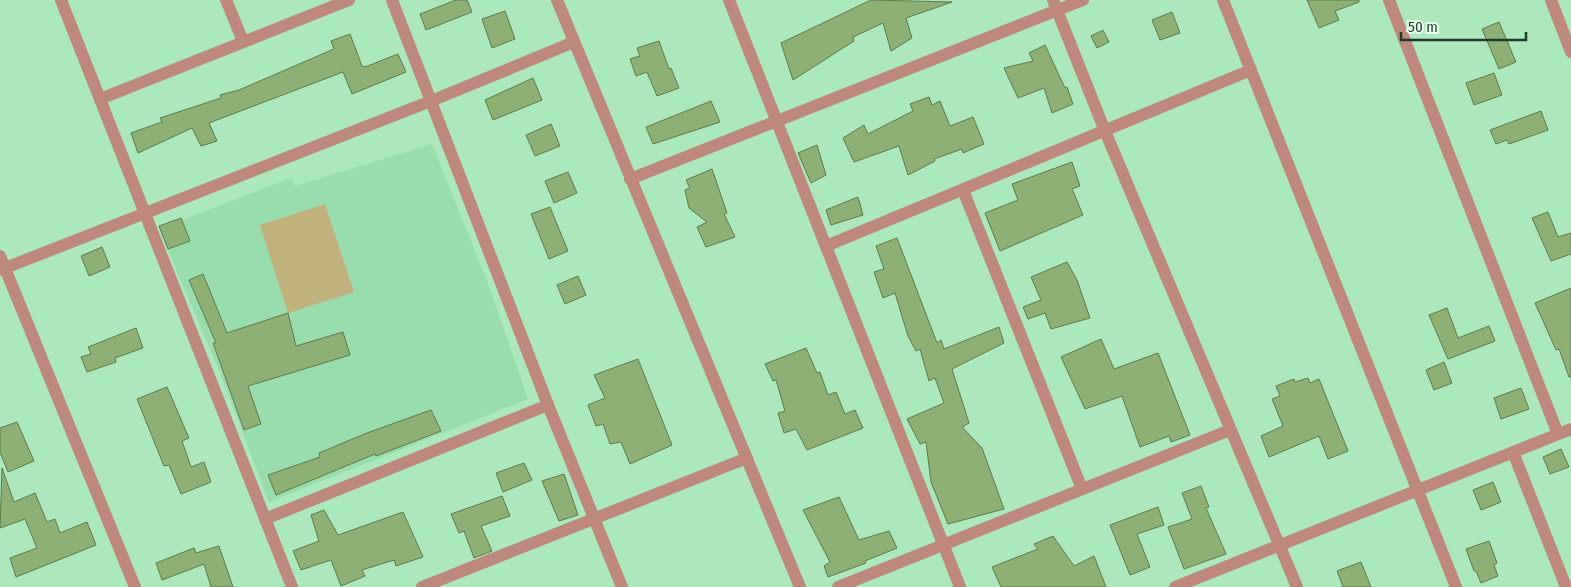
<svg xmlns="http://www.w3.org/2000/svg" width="1571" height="587" font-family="'Fira Sans Condensed',sans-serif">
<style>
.built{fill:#9addad}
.green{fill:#c1b17c}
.building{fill:#8db174;stroke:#5c7b45}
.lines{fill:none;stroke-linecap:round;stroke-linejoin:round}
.minor{stroke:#be897c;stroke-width:12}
</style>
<rect width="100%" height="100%" fill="#abe8bc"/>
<!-- built -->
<polygon class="built" points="432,144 489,286 528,399 269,502 219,370 159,229 291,178 295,186"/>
<!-- green -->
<polygon class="green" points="325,204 354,292 288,313 260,225"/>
<!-- building -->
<g class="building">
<polygon points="456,0 467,0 472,12 426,30 420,14"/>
<polygon points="871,0 952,2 906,18 912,38 891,51 883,23 853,37 854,41 793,80 781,43"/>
<polygon points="1307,0 1359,0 1359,2 1335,11 1339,20 1319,28"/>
<polygon points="505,11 515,39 492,48 482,19"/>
<polygon points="1172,12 1180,33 1160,40 1152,20"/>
<polygon points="1499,22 1516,62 1499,69 1482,29"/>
<polygon points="1103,30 1109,42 1097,48 1091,36"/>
<polygon points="350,34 362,66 365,67 398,54 406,72 352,94 343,72 209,123 217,141 201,146 192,128 138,153 131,133 162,122 160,118 221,98 220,95 239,90 334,49 331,41"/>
<polygon points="659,41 669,69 671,68 679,88 657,96 647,72 636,76 630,59 640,56 637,48"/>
<polygon points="1045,45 1065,88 1067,87 1073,104 1052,113 1044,88 1018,98 1004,68 1033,61 1029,53"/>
<polygon points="1494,73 1502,95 1474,105 1466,83"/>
<polygon points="533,78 542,100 493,120 485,100"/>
<polygon points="929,97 932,105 940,101 950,126 973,117 984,144 963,153 962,149 934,159 935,161 908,175 899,146 854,162 843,138 864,125 868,134 913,111 910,104"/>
<polygon points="711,101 720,122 653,144 646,127"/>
<polygon points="1541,111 1548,130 1509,144 1507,140 1496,144 1490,130"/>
<polygon points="551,124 560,146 535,156 526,135"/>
<polygon points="817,145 826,175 811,183 798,153"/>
<polygon points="1072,162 1080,186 1072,189 1083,215 1000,251 985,213 1018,200 1012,184"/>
<polygon points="712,169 727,213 724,214 735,237 706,247 697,227 707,222 689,208 685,190 690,188 686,180"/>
<polygon points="568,172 577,193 554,203 545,181"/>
<polygon points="858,197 863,215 831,225 826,210"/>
<polygon points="550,207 568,251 549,259 531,214"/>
<polygon points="1548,212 1558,237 1571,233 1571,254 1551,261 1532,218"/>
<polygon points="181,218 190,241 168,249 159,226"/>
<polygon points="897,238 937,343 941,340 944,349 999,327 1004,343 952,369 969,423 962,427 982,448 1004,509 948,524 931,482 926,442 920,444 907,419 944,403 935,378 929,381 920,349 916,351 908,336 895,293 883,298 874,272 884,269 876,246"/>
<polygon points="102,247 110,267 89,276 81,256"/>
<polygon points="1067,262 1077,280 1090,318 1051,329 1045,313 1028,319 1023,307 1041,300 1031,277"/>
<polygon points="203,274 227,333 288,313 296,346 343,332 350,355 248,386 261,424 244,430 213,343 216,343 189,280"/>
<polygon points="578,276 586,295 565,304 557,285"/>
<polygon points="1571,288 1571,377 1569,377 1559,349 1556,350 1535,303"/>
<polygon points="1447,308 1458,338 1489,326 1495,341 1448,359 1429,315"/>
<polygon points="136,328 143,348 115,358 116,362 87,372 81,357 91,354 88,347"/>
<polygon points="1101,339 1114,369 1158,353 1190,435 1171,442 1169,436 1140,447 1122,396 1085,409 1061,357"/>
<polygon points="806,348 817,373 820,372 828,395 836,392 845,414 855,410 863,428 807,450 796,429 784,433 778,413 785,411 776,380 773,381 765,364"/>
<polygon points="638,359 672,445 630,464 621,442 610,444 603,424 596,426 588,405 605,398 594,375"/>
<polygon points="1444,362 1452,383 1434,390 1426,370"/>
<polygon points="1308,378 1310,383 1319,379 1348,451 1328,459 1319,436 1269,457 1261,436 1283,426 1272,399 1280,396 1276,386 1294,379 1295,382"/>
<polygon points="167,387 189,438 182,441 191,467 204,462 211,482 181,494 169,465 164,466 137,399"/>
<polygon points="1521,388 1529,409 1501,419 1494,398"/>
<polygon points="431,410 441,431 376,456 375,454 276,495 268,475 320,457 319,453 367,433"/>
<polygon points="17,422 34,461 8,472 0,452 0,428"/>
<polygon points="1561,449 1569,467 1550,474 1543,457"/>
<polygon points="524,463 532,480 503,492 496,473"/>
<polygon points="2,468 14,502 35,493 47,522 55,519 60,533 87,522 96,545 16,577 10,558 37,548 25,519 0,528"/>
<polygon points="564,474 578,515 559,521 542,481"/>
<polygon points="1493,482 1501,502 1481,510 1473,490"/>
<polygon points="1201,486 1209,507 1206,508 1226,554 1184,569 1168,527 1192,519 1182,493"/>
<polygon points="502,496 510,516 481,526 492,551 474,558 464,531 459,533 451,514"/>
<polygon points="839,497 859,540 889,531 897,548 865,561 866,563 828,577 824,566 830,562 803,510"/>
<polygon points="1158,507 1164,525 1137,534 1150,567 1130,575 1110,525"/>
<polygon points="324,510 338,535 403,512 423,557 396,566 394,560 362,570 365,576 341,586 331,560 301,570 293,551 319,541 311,515"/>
<polygon points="1053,536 1074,566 1094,556 1106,587 1001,587 992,567 1038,549 1034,544"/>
<polygon points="1489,541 1497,563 1494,565 1498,576 1481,583 1476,571 1474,571 1466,549"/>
<polygon points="219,546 233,587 211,587 204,564 162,580 156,563 194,548 196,553"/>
<polygon points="1361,562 1371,587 1343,587 1337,571"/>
</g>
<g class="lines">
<!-- minor -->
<g class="minor">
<polyline points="61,0 292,587"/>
<polyline points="226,0 243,41"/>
<polyline points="392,0 548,405 622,587"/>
<polyline points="557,0 800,587"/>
<polyline points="729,0 960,587"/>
<polyline points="1053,0 1105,131 1297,587"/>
<polyline points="1223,0 1456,587"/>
<polyline points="1389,0 1558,434"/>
<polyline points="1551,0 1571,52"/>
<polyline points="100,99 349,0"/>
<polyline points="630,179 1083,0"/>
<polyline points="963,190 1082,489"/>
<polyline points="826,246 1251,70"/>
<polyline points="0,256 135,587"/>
<polyline points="0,270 431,101 574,42"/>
<polyline points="1513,452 1566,587"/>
<polyline points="265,519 548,405"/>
<polyline points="422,587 747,458"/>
<polyline points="838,587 1230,430"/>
<polyline points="1175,587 1571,429"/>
</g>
</g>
<!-- scale -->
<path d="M1401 32v8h125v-8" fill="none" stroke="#233b2a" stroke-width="2.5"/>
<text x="1408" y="32" font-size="15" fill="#233b2a" stroke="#e7ffed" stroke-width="4" paint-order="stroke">50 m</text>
</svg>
